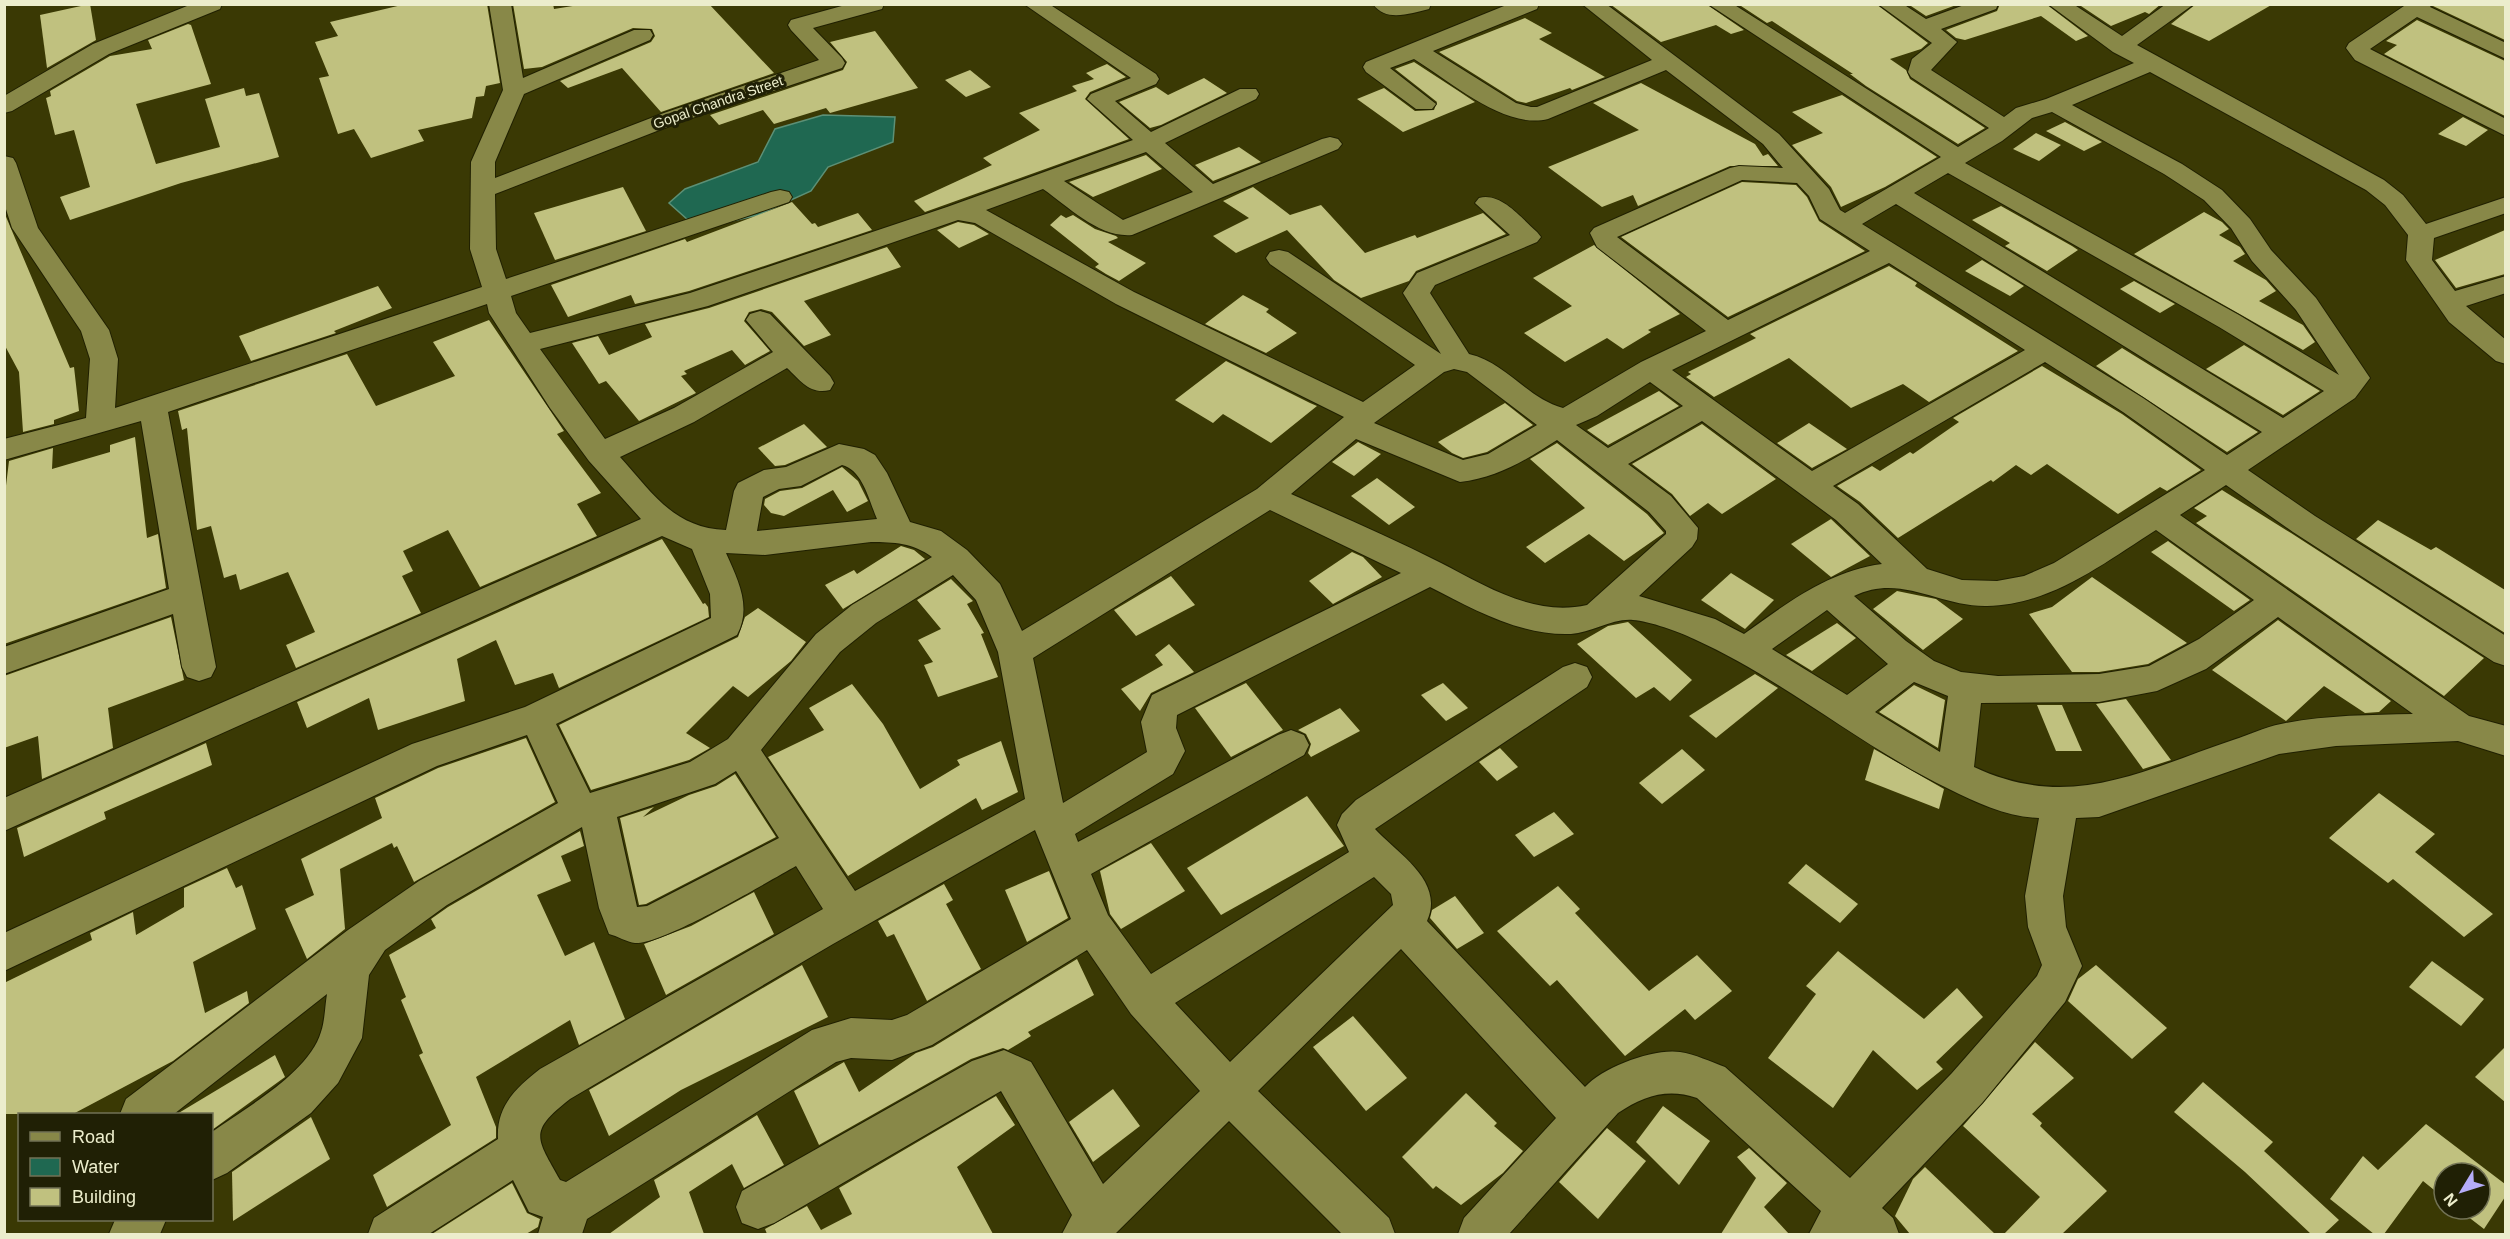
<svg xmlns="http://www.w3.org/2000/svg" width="2510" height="1239" font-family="Arial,sans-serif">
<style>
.water{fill:#1f6851;stroke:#5c9076;stroke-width:1.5}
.building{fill:#c0c17f}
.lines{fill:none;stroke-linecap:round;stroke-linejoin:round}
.minor-casing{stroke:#202000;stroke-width:2}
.minor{fill:#888848;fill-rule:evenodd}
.labels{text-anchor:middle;stroke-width:6;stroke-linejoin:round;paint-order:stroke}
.far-street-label{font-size:14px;fill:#ecedcc;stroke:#202005}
</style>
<rect width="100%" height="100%" fill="#3a3904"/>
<!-- water -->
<polygon class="water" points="823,115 895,117 893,142 828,167 811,191 758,215 698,229 669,203 685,189 758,162 775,129"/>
<!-- building -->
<g class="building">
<polygon points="90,4 96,40 47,68 40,15"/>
<polygon points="406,4 487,4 500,83 486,86 484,96 476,97 472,118 418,130 424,141 371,158 354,129 338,134 319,78 329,76 315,42 338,36 330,22"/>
<polygon points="513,4 553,4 554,9 585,4 709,4 774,73 661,112 622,68 568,88 560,81 651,42 655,36 652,29 633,28 542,67 524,69"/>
<polygon points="1610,4 1706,4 1744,30 1731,34 1716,25 1661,42"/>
<polygon points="1738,4 1876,4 1928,43 1921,49 1890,59 1906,70 1910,79 1985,128 1958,144 1866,86 1850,74 1853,74 1772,21 1767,23"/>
<polygon points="1908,4 1959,4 1926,16"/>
<polygon points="2000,4 2046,4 2088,36 2076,41 2041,16 1965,40 1956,38 1946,30 1997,11"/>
<polygon points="2078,4 2161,4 2149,14 2145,12 2111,26"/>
<polygon points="2196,4 2273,4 2209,41 2171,24"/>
<polygon points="2434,4 2505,4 2505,40 2433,6"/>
<polygon points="1525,18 1552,33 1539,39 1605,77 1572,90 1570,88 1526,103 1517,101 1439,52"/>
<polygon points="2417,20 2505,61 2505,116 2384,54 2397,45 2386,41"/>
<polygon points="188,24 191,25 211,84 136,104 156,164 220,147 205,99 244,88 246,96 259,93 279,157 181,183 70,220 60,197 90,187 74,130 55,135 46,98 51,96 50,91 110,56 152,49 148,40"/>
<polygon points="875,31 918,88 830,113 826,108 774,124 763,110 719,125 710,115 843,70 847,62 830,42"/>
<polygon points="1414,62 1460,92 1475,102 1403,132 1357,99 1384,88 1415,111 1434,110 1437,102 1395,69"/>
<polygon points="1107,64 1126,77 1090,92 1085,99 1129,139 925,212 914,201 992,165 983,158 1040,130 1019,113 1077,91 1072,86 1094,79 1086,73"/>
<polygon points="970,70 991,87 966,97 945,80"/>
<polygon points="1204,78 1227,93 1161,125 1150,128 1119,102 1156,87 1168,95"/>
<polygon points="1641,83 1755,144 1763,156 1768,154 1778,166 1730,166 1638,206 1633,195 1602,207 1548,167 1639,130 1593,103"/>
<polygon points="1842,95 1937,157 1885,187 1841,207 1831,187 1792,145 1823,133 1792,112"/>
<polygon points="2463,117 2488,130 2466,146 2438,134"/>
<polygon points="2065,122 2102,142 2084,151 2046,131"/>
<polygon points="2036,133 2061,145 2039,161 2013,149"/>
<polygon points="1239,147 1261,162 1213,181 1195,165"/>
<polygon points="1146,155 1162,169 1093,197 1069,182"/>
<polygon points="1742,182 1796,185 1807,197 1819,221 1865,251 1728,317 1621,237"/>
<polygon points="623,187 646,231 555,260 534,213"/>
<polygon points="1253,187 1290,215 1321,205 1365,253 1415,235 1417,238 1483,213 1506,234 1416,271 1409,281 1361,298 1334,280 1287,230 1236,253 1213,236 1249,218 1223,201"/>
<polygon points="792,202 812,224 815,223 818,227 858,213 872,230 689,291 635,304 631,295 568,317 551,285 685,239 687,242"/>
<polygon points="2001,206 2072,246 2078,250 2047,271 2005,246 2010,243 1972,220"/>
<polygon points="4,212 70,368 74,367 79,411 54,420 54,424 23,432 19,372 4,344"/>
<polygon points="2204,212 2222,222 2229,229 2219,235 2240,247 2245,254 2233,261 2266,280 2276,291 2259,301 2303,325 2315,342 2303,350 2134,254"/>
<polygon points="1061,215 1066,218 1073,215 1095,229 1116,236 1118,238 1108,242 1146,263 1119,281 1106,274 1095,267 1099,264 1050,225"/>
<polygon points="958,222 974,225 989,234 959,248 937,230"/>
<polygon points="2505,230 2505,274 2456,288 2435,260"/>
<polygon points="1594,245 1680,314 1648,330 1651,332 1623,349 1607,338 1565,362 1524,333 1572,306 1533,278"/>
<polygon points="887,247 901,267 804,301 831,335 804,346 772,312 761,309 749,312 744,321 770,351 745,365 732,350 684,371 687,374 681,376 696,393 639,421 606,381 599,384 572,343 598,336 609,355 652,337 645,324 709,308"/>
<polygon points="1982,260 2024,286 2010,296 1965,271"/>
<polygon points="1889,266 1917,283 1915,286 2018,351 1929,402 1903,384 1851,408 1789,358 1714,397 1686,377 1691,374 1688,372 1756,338 1750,334"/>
<polygon points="2134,281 2175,304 2160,313 2120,289"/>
<polygon points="378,286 392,308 334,331 336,333 251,361 239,336"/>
<polygon points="1243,295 1269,309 1266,312 1297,333 1266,353 1205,324"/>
<polygon points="489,320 564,431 557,434 601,493 577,504 597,536 480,587 448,530 403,551 413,571 402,576 421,613 296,668 286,645 315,632 288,572 240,590 236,574 224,578 211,526 197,530 187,428 182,430 178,411 347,354 376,406 455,376 433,342"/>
<polygon points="2244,345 2320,391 2283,415 2206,369"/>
<polygon points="2122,348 2258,432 2227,452 2096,366"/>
<polygon points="1226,361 1310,403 1317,406 1271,443 1223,414 1213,423 1175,400"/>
<polygon points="2042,366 2122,414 2201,470 2167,491 2160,487 2118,514 2047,464 2031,475 2016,465 1993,482 1991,480 1898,538 1860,502 1837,486 1872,466 1880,471 1910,452 1913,454 1959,422 1953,418"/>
<polygon points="1659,391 1679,406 1608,445 1587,430"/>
<polygon points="1505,403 1533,425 1487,452 1463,458 1452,453 1438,442"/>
<polygon points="1809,423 1847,449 1812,468 1777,443"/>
<polygon points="804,424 827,447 785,465 775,466 758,448"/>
<polygon points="1702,424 1776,479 1722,514 1708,503 1690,516 1672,494 1632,464"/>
<polygon points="135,437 147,538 158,534 166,588 4,644 4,502 9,461 53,448 52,469 110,452 110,445"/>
<polygon points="1358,442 1381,454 1354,476 1332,462"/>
<polygon points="1557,443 1647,514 1664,533 1624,561 1589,534 1545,563 1526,547 1585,508 1530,459"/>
<polygon points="842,467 858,481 868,501 847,512 833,490 784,516 771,513 764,505 765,499 780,491 802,488"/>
<polygon points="1377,478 1415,507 1389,525 1351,496"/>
<polygon points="2222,490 2291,533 2484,658 2444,696 2196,523 2207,516 2194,508"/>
<polygon points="1831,519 1870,556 1831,577 1791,544"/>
<polygon points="2378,520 2431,550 2436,547 2505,590 2505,633 2356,539"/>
<polygon points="662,539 703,604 705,603 708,607 709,617 559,688 553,673 515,685 496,640 457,659 465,701 378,730 369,698 307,728 297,702"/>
<polygon points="2168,541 2250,600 2234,611 2151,552"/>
<polygon points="901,546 914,550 925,559 843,609 825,585 854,570 857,574"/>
<polygon points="1352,552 1363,557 1382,577 1333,604 1309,581"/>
<polygon points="1731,573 1774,600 1745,629 1701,600"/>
<polygon points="1171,576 1195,605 1136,636 1114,610"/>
<polygon points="2092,577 2154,620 2187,643 2148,664 2099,672 2072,672 2029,614 2052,607"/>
<polygon points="951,579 973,601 967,604 984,633 981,634 998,677 938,697 924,665 933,662 918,640 941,629 917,600"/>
<polygon points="1897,591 1936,599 1963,619 1923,650 1873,609"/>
<polygon points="758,608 806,642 791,661 748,697 733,686 686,733 710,748 689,760 591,790 559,725 738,637 745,617"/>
<polygon points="171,617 184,680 108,708 113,748 42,779 38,736 4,748 4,676"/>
<polygon points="2278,620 2391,701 2379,712 2365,713 2324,686 2286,721 2212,670"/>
<polygon points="1628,622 1692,680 1670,701 1654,687 1636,698 1577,644 1608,626"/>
<polygon points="1837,623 1856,638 1812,671 1786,655"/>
<polygon points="1169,644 1194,672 1151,693 1140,711 1121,689 1163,665 1155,655"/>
<polygon points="1755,674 1778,688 1716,738 1689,716"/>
<polygon points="1246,683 1283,730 1231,757 1195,708"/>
<polygon points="1443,683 1468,708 1446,721 1421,695"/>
<polygon points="852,684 883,724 920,789 960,765 957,760 1001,741 1018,792 982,810 976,798 848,876 768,757 824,730 809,708"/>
<polygon points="1914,685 1945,700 1938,748 1879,712"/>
<polygon points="2126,699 2171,760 2143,769 2096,704"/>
<polygon points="2037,705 2062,705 2082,751 2056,751"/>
<polygon points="1340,708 1360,731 1311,757 1308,753 1311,744 1306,734 1298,730"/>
<polygon points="526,738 555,802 414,882 397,846 394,848 392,843 340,869 345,929 307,959 285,909 314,895 301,859 382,818 375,798 438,768"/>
<polygon points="206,743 212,765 104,812 106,819 24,857 17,828"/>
<polygon points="1500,748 1518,767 1497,781 1479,762"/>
<polygon points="1682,749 1705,770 1662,804 1639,783"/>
<polygon points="1874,749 1944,789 1939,809 1865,780"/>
<polygon points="735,774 776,837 646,904 639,905 620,818 654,807 643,817 689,795 716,786"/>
<polygon points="2379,793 2435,834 2415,852 2493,914 2464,937 2393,879 2388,883 2329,838"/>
<polygon points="1307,796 1344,846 1221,915 1187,868"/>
<polygon points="1554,812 1574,834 1534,857 1515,835"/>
<polygon points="580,831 584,846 561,856 571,881 537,895 565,956 594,942 625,1019 579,1045 570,1020 476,1077 496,1127 496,1138 387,1207 373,1175 451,1125 419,1055 423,1053 401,1000 406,997 389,955 436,928 431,919 448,907"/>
<polygon points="1151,843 1185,891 1121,929 1110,914 1100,871"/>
<polygon points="1806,864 1858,904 1840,923 1788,883"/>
<polygon points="227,868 236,888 242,885 256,929 193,962 205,1013 247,991 249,1003 173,1061 73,1114 4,1114 4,983 92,940 90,933 133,912 136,935 184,907 184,888"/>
<polygon points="1049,871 1068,918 1027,942 1005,890"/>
<polygon points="944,884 953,900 946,904 981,969 927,1001 894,934 887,937 878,921"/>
<polygon points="1558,886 1580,909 1575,913 1649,991 1697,955 1732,991 1695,1020 1685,1009 1625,1056 1557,980 1550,986 1497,931"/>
<polygon points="754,892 774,934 666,995 644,944 691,926"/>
<polygon points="1455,896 1484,933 1457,949 1430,918 1432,910"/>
<polygon points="1838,951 1924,1019 1957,988 1983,1017 1936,1062 1943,1069 1917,1090 1873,1050 1833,1108 1768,1058 1816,994 1806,986"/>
<polygon points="1077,959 1094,995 1028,1032 1031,1036 1008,1050 1003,1048 971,1059 819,1145 794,1091 844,1062 859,1092 916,1053 933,1047"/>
<polygon points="2432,961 2484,999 2461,1026 2409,987"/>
<polygon points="802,965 828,1017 681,1090 609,1136 589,1090"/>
<polygon points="2096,965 2167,1028 2132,1059 2068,1001 2078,979"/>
<polygon points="1353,1016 1407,1078 1366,1111 1313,1047"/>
<polygon points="2035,1042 2074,1078 2032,1114 2042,1123 2040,1126 2107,1191 2062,1234 2004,1234 2040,1197 1963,1126"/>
<polygon points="2505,1047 2505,1102 2475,1077"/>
<polygon points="275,1055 285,1077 212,1130 212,1114 177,1114"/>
<polygon points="2203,1082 2273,1142 2264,1151 2339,1220 2324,1234 2311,1234 2245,1172 2174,1112"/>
<polygon points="1113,1089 1140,1126 1093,1162 1069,1122"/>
<polygon points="1466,1093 1497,1123 1494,1126 1523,1151 1503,1173 1461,1205 1436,1186 1433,1189 1402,1157"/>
<polygon points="996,1096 1015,1125 957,1167 993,1234 767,1234 765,1229 807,1206 821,1230 852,1214 839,1188"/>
<polygon points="1663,1106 1710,1141 1679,1185 1636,1142"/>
<polygon points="757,1115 784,1165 744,1188 732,1164 689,1192 704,1234 609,1234 660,1197 654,1180"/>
<polygon points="311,1117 330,1159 233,1221 232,1172"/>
<polygon points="2426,1124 2505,1184 2505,1197 2484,1229 2458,1209 2480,1209 2480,1173 2444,1173 2444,1198 2423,1181 2384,1234 2374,1234 2330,1199 2363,1156 2378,1170"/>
<polygon points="1607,1128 1646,1161 1598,1219 1559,1182"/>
<polygon points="1749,1148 1787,1183 1764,1207 1789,1234 1721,1234 1756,1178 1737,1157"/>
<polygon points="1925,1167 1995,1234 1910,1234 1895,1216 1913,1179"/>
<polygon points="512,1183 527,1213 540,1219 538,1227 526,1234 432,1234"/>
</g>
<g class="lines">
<defs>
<g id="minor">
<polygon points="192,4 222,4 220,9 109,54 12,111 4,113 4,96 93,44"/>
<path d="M489,4H511L523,78L634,30H650L653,35L650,40L524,94L495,162V178L664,113L819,60L791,30L788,25L791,20L849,4H884L882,9L813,28L842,58L845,63L842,68L680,122L495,194L496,249L506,279L771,192L780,190L789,192L792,197L789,202L511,296L516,313L530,333L690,293L947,207L1133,140L1087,99L1091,94L1131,78L1024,4H1049L1156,74L1159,79L1156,84L1115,101L1151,132L1240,89H1256L1259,94L1256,99L1165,143L1213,184L1322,139L1330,137L1338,139L1342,144L1338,149L1132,235C1099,238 1069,207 1043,189L986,210L1134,292L1363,402L1415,365L1270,264L1266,258L1270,252L1279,250L1288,252L1441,354L1403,293L1417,273L1510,235L1475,203L1479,198C1501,192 1521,218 1537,232L1541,237L1537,242L1435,285L1430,293L1469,354C1505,362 1527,398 1563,408L1641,362L1706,331L1597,247L1590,233L1594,228L1730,168L1739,166L1783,168L1763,144L1666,70L1548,119C1505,130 1450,81 1414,59L1390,68L1436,104L1432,109H1416L1366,72L1363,67L1366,62L1509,4H1539L1537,9L1433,51L1516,103L1531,107H1537L1652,60L1582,4H1606L1779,134L1829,189L1840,210L1845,213L1941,157L1708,4H1733L1958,147L1989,128L1911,77L1908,72L1912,59L1932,43L1878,4H1903L1926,19L1967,4H1998L1996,9L1941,29L1957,42L1931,70L2004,117L2016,108L2046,99L2134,63L2113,52L2048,4H2073L2122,36L2166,4H2194L2137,45L2384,180L2403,195L2426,224L2506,197V213L2434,238L2432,260L2455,291L2506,276V293L2466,306L2506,340V364L2496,361L2449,322L2410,266L2406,260L2408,235L2385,205L2366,190L2150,72L2072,105L2182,164L2222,190L2250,219L2271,250L2316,298L2370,378L2355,398L2248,470L2315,516L2506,636V666L2494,662L2293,532L2226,485L2180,515L2469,716L2506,726V756L2458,741L2336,746L2279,754L2099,817L2076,818L2063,896L2066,927L2082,966L2065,1002L1982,1103L1882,1208L1893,1218L1899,1234H1809L1821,1211L1697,1098C1667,1088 1644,1096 1618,1113L1509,1234H1458L1464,1218L1556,1118L1401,949L1258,1091L1389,1218L1395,1234H1342L1229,1121L1115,1234H1062L1072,1215L1001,1091L774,1223L758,1229L742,1223L736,1207L742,1191L972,1061L1004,1050L1031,1062L1103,1184L1200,1091L1131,1014L1087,950L932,1045L892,1060L851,1058L836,1062L587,1219L582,1234H538L543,1217L529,1212L513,1180L429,1234H368L374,1218L498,1139C496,1106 516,1088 540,1069L823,909L796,866C767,882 662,945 635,943C627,942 617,936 609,934L599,908L582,827L447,905L385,950L369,975L362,1038L338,1083L311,1113L227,1173L212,1180V1132C245,1108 309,1073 321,1032C325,1020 325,1006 327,994L174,1114H120L126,1099L348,930L419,881L558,803L527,735L437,766L4,971V933L412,744L525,707L711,618L710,594L692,549L662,536L4,831V798L641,519L589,461L550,408L489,313L487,304L168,412L216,667L211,677L199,681L187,677L182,667L173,614L4,674V647L169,589L141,421L4,460V439L86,418L90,359L81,331L12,228L4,203V156L13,158L16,163L38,228L109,330L118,359L115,408L482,287L470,249L471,162L503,90ZM2052,112L2164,174L2204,200L2231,228L2252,261L2296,310L2339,375L2239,315L1965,163L2002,141L2032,118ZM1146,152L1193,192L1123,220L1064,181ZM1948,173L2219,327L2324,391L2283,418L1914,193ZM1742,180L1797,183L1809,196L1820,219L1870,251L1728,320L1617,237ZM1896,204L2262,432L2227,455L2143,398L1862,224ZM958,220L975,223L1116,304L1344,417L1257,489L1022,631L1000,584L967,550L941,531L910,522L887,473L875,455L864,449L839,444L786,467L764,470L738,483L734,491L726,530C673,528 652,492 620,457L694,422L787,368C801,381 810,395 830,390L834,383L830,376L770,314L760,311L750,314L746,320L773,352L674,408L605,439L540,349L708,306ZM1889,263L2025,350L1812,471L1672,370ZM2045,362L2123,412L2205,470L2054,563L2024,576L1997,581L1962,580L1927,569L1858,504L1833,486ZM1454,369L1467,372L1537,425L1488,454L1463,460L1374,423L1444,372ZM1650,382L1683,406L1608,448L1576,425L1597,416ZM1702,421L1836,520L1882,564C1829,571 1787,603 1744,634L1715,619L1639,596L1692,547L1697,539L1698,528L1671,496L1628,464ZM1356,439L1460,482C1497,478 1526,460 1557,440L1649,512L1666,531V534L1587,605C1534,617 1486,586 1441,563C1392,538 1341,516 1291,494ZM842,465C863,470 869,501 877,519L757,531L763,497L779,489L801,486ZM1270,510L1401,573L1152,695L1141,722L1147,752L1063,803L1033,658ZM2156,530L2254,600L2199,639L2149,666L2099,674L1998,676L1961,672L1934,661L1906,641L1854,596C1901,573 1939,607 1987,606C2051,605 2104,563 2156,530ZM871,542C894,542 913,543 932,557L852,605L816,634L728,739L690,762L590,793L556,724L737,635C752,607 738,580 726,553L765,555ZM953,575L976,600L998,652L1025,799L855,891L761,750L840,652L876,623ZM1430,587C1473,609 1520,636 1571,634C1591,633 1613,618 1633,620C1649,621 1680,632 1694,639C1783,679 1860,746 1949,789C1977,803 2007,817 2039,818L2025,896L2028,927L2042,965L2037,976L1952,1073L1850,1178L1725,1067C1711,1062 1695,1054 1680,1052C1654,1048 1603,1067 1585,1087L1427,921C1445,881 1398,854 1375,829L1587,687L1592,677L1587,667L1575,663L1563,667L1356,800L1342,814L1337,825L1349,852L1151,974L1108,915L1091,874L1304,755L1309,745L1304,735L1291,730L1278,735L1078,842L1075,834L1173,774L1185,751L1176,728L1177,715ZM1827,610L1888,664L1847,695L1772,649ZM2278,617L2413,714C2369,715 2324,715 2281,724C2265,727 2249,735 2233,740C2141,771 2070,812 1974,767L1981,703L2099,702L2157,691L2206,669ZM1914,682L1948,696L1940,752L1875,712ZM736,771L779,838L647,906L637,907L617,817L715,784ZM1035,830L1071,919L907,1015L892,1020L851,1018L812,1030L566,1182L560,1180C536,1137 528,1132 570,1099L833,944ZM1374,877L1391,894L1393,905L1230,1062L1175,1003Z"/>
<path d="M1373,4H1431L1429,9C1411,13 1386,23 1373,4Z"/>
<polygon points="2407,4 2432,4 2430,7 2506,43 2506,59 2417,17 2370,49 2506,119 2506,136 2355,60 2346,48 2349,43"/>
<polygon points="115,1220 166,1220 160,1234 109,1234"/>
</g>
</defs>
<!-- minor casing -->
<use href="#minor" class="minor-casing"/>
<!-- minor -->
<use href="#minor" class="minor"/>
</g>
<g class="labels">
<!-- far-street labels -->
<g class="far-street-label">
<text transform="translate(718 102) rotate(-19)" y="5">Gopal Chandra Street</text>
</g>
</g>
<!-- border -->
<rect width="2510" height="1239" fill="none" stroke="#ecedcc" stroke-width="12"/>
<!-- legend -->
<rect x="18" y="1113" width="195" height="108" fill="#202005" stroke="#727255" stroke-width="1.5"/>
<rect x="30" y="1132" width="30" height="9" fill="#888848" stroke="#727255" stroke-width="1.5"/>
<text x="72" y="1143" font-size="18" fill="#ecedcc">Road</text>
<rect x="30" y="1158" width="30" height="18" fill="#1f6851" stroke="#727255" stroke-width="1.5"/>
<text x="72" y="1173" font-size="18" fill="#ecedcc">Water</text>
<rect x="30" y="1188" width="30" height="18" fill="#c0c17f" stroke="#727255" stroke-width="1.5"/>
<text x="72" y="1203" font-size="18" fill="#ecedcc">Building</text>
<!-- north arrow -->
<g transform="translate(2462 1191) rotate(232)"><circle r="28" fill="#202005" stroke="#727255" stroke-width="1.5"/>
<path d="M0-4.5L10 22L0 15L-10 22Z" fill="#b5acf8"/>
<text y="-9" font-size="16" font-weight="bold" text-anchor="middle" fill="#ecedcc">N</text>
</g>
</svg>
